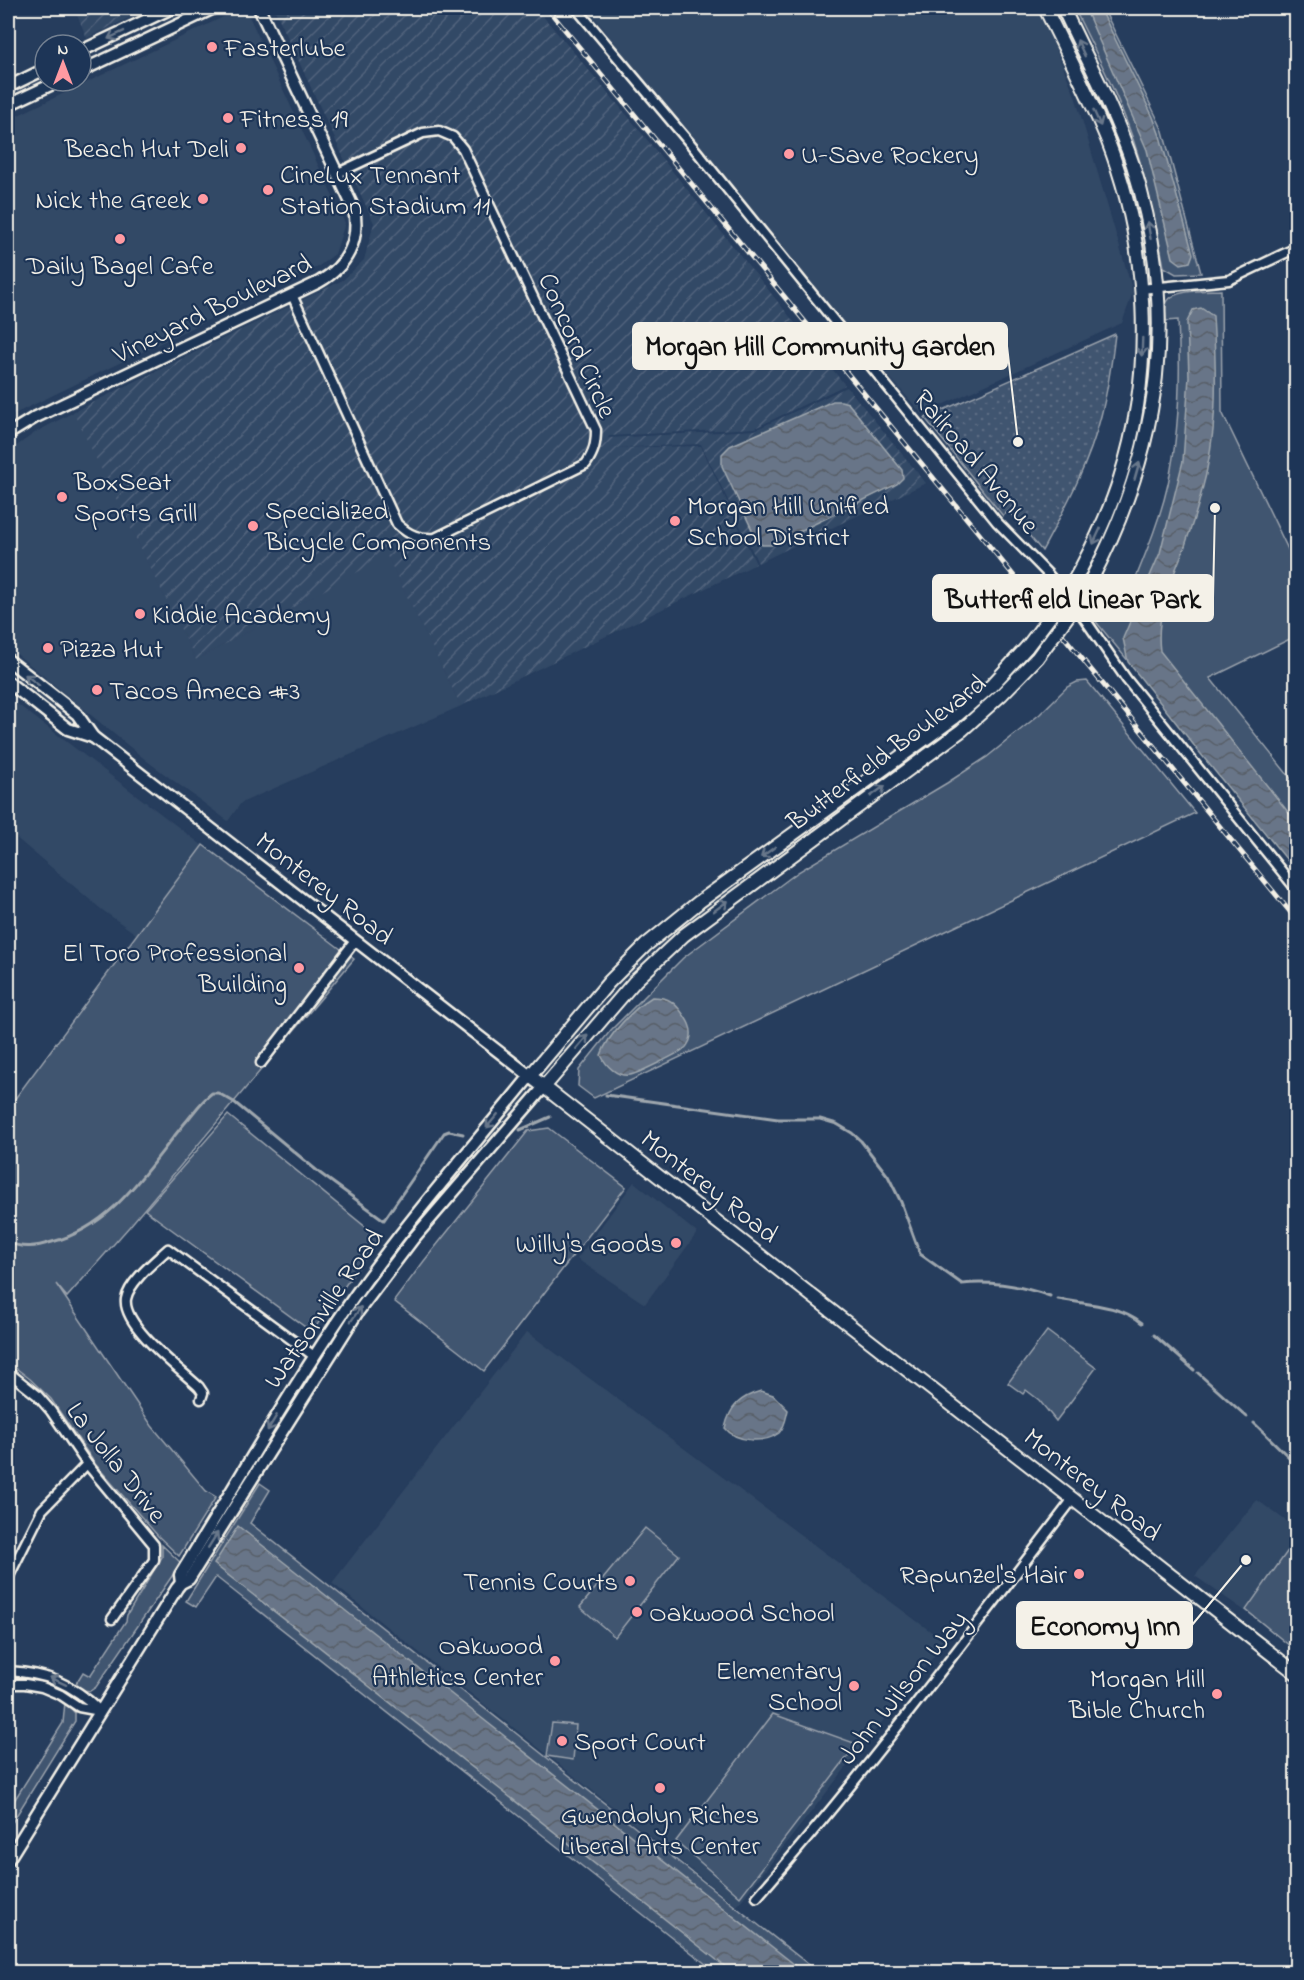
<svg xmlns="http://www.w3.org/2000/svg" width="1304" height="1980" font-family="'Indie Flower',sans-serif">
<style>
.built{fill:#334966}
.industrial{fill:url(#industrial-furrows)}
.green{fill:#40546f;stroke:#9aa2ac;stroke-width:1.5}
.garden{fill:url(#garden-dots);stroke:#9aa2ac;stroke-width:1.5}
.water{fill:url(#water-waves);stroke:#9fa7ae;stroke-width:1.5}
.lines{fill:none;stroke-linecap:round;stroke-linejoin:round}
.stream{stroke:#9fa7ae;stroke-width:3}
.street-casing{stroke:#f4f1e8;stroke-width:13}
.secondary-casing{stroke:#f4f1e8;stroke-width:15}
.primary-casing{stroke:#f4f1e8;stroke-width:16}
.street{stroke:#1d3557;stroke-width:8}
.secondary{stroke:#1d3557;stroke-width:10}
.primary{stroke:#1d3557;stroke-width:12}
.rail-casing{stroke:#f4f1e8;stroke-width:5}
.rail{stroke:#1d3557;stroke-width:3;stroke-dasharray:9;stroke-linecap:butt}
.primary-bridge-casing{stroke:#f4f1e8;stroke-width:16;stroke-linecap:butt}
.primary-bridge{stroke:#1d3557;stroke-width:12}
.oneway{stroke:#68778a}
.poi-dot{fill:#ff9aa2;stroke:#1d3557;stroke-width:2}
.labels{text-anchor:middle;stroke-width:4.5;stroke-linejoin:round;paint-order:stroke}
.poi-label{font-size:27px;fill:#f4f1e8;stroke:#1d3557;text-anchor:start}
.street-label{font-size:27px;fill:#f4f1e8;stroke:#1d3557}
.leader{fill:none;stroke:#f4f1e8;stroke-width:2}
.callout-dot{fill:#f4f1e8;stroke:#1d3557;stroke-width:2}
.callout{fill:#f4f1e8;stroke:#f4f1e8;stroke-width:2}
.callout-label{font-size:28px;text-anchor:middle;font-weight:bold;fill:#111}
</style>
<defs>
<pattern id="industrial-furrows" width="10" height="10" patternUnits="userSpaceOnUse" patternTransform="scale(1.5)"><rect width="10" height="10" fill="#334966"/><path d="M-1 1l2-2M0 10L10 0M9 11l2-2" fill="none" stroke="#51647c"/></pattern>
<pattern id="garden-dots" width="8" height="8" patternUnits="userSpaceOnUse" patternTransform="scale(1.5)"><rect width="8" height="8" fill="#40546f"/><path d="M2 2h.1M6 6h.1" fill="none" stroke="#5c6d84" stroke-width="1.8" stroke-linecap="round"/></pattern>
<pattern id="water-waves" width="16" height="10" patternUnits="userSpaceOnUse" patternTransform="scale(1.5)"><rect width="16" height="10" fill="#677588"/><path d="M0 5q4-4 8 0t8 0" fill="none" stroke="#585e67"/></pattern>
</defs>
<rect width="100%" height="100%" fill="#263d5d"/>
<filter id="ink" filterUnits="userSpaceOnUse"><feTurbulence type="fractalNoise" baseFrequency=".0167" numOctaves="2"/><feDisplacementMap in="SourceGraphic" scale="12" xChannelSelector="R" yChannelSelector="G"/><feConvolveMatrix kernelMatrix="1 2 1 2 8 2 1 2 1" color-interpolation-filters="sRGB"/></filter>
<g filter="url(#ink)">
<!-- built -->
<g class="built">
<polygon points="587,8 1039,8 1075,96 1133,292 1122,323 922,414 787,261"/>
<polygon points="238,10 248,14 345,223 335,254 319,266 8,417 8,120"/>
<polygon points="74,412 196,660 387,555 461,706 241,803 228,821 147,761 8,647 8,452 36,432"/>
<polygon points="8,697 203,846 136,934 101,909 8,831"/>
<polygon points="634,1182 697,1233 645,1304 577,1259"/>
<polygon points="527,1332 945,1642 737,1906 332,1583"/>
<polygon points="1257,1500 1296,1528 1296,1544 1245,1611 1195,1576"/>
</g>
<!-- industrial -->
<g class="industrial">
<polygon points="74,8 150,8 87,38"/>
<polygon points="274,8 536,8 631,120 845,385 755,428 609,436 608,438 755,430 847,387 926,483 758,563 701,444 609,448 701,446 756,564 461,706 387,556 196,660 73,412 343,280 364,260 374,223"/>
</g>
<!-- green -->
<g class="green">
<path d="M1074,8H1103L1156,116L1163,131L1201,273L1176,274L1164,267C1157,229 1149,192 1138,155C1123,104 1097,55 1074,8Z"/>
<path d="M1221,290L1222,412L1296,566V636L1210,678L1296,785V866L1084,607C1099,616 1116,616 1127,600C1142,562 1159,524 1168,484C1180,430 1181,376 1178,320L1166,321C1166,315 1164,307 1167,302C1173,289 1208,291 1221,290Z"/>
<polygon points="1087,681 1195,813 594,1098 578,1086 579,1070 611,1030 683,958 798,872 947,783 987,757 1040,714 1067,687 1077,682"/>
<polygon points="203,845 354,959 129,1227 67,1297 56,1284 152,1426 206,1491 216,1497 179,1556 158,1536 96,1465 51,1399 30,1379 8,1362 8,1108"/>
<polygon points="228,1115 379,1238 312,1332 145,1210"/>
<polygon points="549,1128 626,1187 484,1371 394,1301 424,1261 528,1131"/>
<polygon points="1047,1331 1096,1368 1056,1421 1039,1400 1026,1390 1023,1394 1008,1383"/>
<polygon points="260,1483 270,1490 250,1523 818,1972 716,1972 216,1577 196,1607 186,1601"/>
<polygon points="645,1528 679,1555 615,1637 580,1607"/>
<polygon points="1296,1539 1296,1651 1246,1610"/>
<polygon points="162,1545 181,1563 96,1687 90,1691 83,1690 75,1685 83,1672 90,1676 126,1621 127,1615 162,1557"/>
<polygon points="65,1702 75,1713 75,1721 8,1829 8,1816 14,1806 12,1804 63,1723"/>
<polygon points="773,1714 857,1744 740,1897 676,1841"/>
<polygon points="552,1723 576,1725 573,1760 547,1756"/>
</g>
<!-- garden -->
<path class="garden" d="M1115,334C1112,361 1108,389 1101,416C1089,464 1065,508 1042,551L1009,511L1003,516L925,418Z"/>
<!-- water -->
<g class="water">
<polygon points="1085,8 1100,8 1153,117 1160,136 1193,254 1190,262 1181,264 1173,258 1147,150"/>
<path d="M1201,308L1213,316C1217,380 1218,435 1200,498C1196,514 1190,530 1185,546C1172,580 1155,613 1160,651L1296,822V871L1200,753L1128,662L1123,638L1160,553L1183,461L1189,377L1187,322L1193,310Z"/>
<polygon points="833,401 841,401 848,403 902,470 903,478 897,484 771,545 762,545 756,538 722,466 722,454 730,446"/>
<path d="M652,997C666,997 672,1000 680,1010C687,1019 694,1029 690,1040C690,1041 686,1048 685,1048C680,1053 637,1074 630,1075C617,1077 606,1066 601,1055C608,1035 634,1008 652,997Z"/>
<path d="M761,1391L773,1395L788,1410C786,1418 785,1427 779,1433C764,1444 736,1442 725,1428C730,1406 740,1397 761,1391Z"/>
<polygon points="238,1526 804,1972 732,1972 214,1564"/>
</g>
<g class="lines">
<!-- stream -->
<g class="stream">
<path d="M606,1095L778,1119H820L837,1124L852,1133L861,1141L888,1176L901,1202L920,1254L962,1284C992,1281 1022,1286 1050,1296"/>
<polyline points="520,1130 550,1117"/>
<path d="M8,1242C22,1249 36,1247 52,1242C114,1226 146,1170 184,1124C193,1114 201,1101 212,1093H218L234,1102L321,1174L384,1220L444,1133L449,1131L463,1134"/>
<path d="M1058,1299C1085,1304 1121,1305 1142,1323"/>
<polyline points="1154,1335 1194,1370"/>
<polyline points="1198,1373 1247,1417"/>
<polyline points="1254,1423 1296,1464"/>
</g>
<defs>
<g id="street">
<polyline points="576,8 694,148 997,522 1047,573 1082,615 1127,680 1296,889"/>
<polyline points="1141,289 1229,280 1296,248"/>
<path d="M292,295L397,524C410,536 419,539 435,538L586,464C594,452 596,444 596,430L463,149L453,137L439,131L423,133L338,173"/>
<polyline points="261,1063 355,941"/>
<polyline points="8,1372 37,1395 51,1411 87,1464 154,1545 154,1560 112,1619"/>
<path d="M201,1399L203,1393L199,1387C181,1370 122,1326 126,1299C129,1282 155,1261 168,1249L314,1356"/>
<polyline points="8,1578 42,1510 87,1464"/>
<path d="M8,1671C46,1673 72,1683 100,1711"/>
<polyline points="8,1684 25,1684 42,1687 61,1695 79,1707 100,1711"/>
<path d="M757,1897C869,1769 970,1633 1073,1499"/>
</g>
<g id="secondary">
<polyline points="81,51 172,8"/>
<polyline points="81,71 214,8"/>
<polyline points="8,87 45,69"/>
<polyline points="8,105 59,81"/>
<path d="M8,434L34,418L319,282C347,266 360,241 354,209L259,8"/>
<path d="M8,660L77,714L93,737L530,1076C471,1149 408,1220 354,1297C291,1387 238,1482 180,1575L181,1583"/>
<polyline points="8,682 68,729 93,737"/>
<polyline points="8,1860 177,1588 181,1583 189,1579 357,1313 413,1239 544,1087"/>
</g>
<g id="primary">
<path d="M1045,8C1066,51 1089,95 1107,139C1149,246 1155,369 1120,478C1110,510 1096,540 1080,570"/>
<path d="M1063,8C1087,59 1115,111 1133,165C1180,311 1161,448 1090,582"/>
<polyline points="1027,647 992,685 954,718 699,902 646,945 609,982 530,1076 1296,1673"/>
<polyline points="544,1087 635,981 684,935 962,730 1002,694 1037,658"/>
</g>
</defs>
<!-- street casing -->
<use href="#street" class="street-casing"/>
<!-- secondary casing -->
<use href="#secondary" class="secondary-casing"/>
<!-- primary casing -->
<use href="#primary" class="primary-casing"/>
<!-- street -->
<use href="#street" class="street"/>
<!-- secondary -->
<use href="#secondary" class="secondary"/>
<!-- primary -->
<use href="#primary" class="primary"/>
<defs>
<polyline id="rail" points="547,8 1296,919"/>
</defs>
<!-- rail casing -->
<use href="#rail" class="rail-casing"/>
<!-- rail -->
<use href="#rail" class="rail"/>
<defs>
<g id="primary-bridge">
<polyline points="1027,647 1064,598 1080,570"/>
<polyline points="1037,658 1073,609 1090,582"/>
</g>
</defs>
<!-- primary-bridge casing -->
<use href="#primary-bridge" class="primary-bridge-casing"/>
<!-- primary-bridge -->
<use href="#primary-bridge" class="primary-bridge"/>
</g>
<!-- one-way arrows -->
<defs><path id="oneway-shaft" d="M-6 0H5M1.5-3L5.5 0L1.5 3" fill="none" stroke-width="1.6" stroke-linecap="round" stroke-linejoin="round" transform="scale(1.5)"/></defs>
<g class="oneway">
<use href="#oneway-shaft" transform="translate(116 35) rotate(154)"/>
<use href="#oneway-shaft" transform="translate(1081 48) rotate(-115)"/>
<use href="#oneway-shaft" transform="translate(1097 118) rotate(66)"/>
<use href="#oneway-shaft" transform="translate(1149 230) rotate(-100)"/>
<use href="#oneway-shaft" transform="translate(1142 347) rotate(92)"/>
<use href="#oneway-shaft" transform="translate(1137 471) rotate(-74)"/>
<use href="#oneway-shaft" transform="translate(1097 536) rotate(115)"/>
<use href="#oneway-shaft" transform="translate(32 680) rotate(-142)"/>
<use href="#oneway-shaft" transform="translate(878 791) rotate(-36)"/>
<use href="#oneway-shaft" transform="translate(768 852) rotate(144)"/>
<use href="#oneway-shaft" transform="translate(721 906) rotate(-36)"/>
<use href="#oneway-shaft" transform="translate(582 1042) rotate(-50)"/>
<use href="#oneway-shaft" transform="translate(492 1121) rotate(130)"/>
<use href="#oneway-shaft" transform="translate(356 1314) rotate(-55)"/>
<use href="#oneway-shaft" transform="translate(272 1423) rotate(121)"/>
<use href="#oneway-shaft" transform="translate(213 1540) rotate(-58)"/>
<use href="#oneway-shaft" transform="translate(58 1681) rotate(-155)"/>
</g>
</g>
<!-- markers -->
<g class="poi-dot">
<circle cx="212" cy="47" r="6"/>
<circle cx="228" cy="118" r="6"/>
<circle cx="241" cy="148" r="6"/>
<circle cx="789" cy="154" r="6"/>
<circle cx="268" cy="190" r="6"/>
<circle cx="203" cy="199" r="6"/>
<circle cx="120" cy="239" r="6"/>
<circle cx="62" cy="497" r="6"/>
<circle cx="675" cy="521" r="6"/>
<circle cx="253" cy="526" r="6"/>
<circle cx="140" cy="614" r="6"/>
<circle cx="48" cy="648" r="6"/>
<circle cx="97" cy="690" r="6"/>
<circle cx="299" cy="968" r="6"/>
<circle cx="676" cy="1243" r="6"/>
<circle cx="1079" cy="1574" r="6"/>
<circle cx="630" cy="1581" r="6"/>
<circle cx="637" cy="1612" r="6"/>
<circle cx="555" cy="1661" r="6"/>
<circle cx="854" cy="1686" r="6"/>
<circle cx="1217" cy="1694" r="6"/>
<circle cx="562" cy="1741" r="6"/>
<circle cx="660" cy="1788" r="6"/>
</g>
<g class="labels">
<!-- poi labels -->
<g class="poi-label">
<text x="224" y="56">Fasterlube</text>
<text x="240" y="127">Fitness 19</text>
<text x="229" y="157" text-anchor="end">Beach Hut Deli</text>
<text x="801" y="163">U-Save Rockery</text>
<text x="280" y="183">CineLux Tennant<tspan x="280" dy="31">Station Stadium 11</tspan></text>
<text x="191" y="208" text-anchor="end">Nick the Greek</text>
<text x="120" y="274" text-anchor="middle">Daily Bagel Cafe</text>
<text x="74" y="490">BoxSeat<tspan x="74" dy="31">Sports Grill</tspan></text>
<text x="687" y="514">Morgan Hill Unified<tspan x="687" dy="31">School District</tspan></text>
<text x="265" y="519">Specialized<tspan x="265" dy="31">Bicycle Components</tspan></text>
<text x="152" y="623">Kiddie Academy</text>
<text x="60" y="657">Pizza Hut</text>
<text x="109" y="699">Tacos Ameca #3</text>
<text x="287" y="961" text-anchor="end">El Toro Professional<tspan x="287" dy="31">Building</tspan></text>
<text x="664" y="1252" text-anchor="end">Willy's Goods</text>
<text x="1067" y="1583" text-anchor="end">Rapunzel's Hair</text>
<text x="618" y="1590" text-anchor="end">Tennis Courts</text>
<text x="649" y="1621">Oakwood School</text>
<text x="543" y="1654" text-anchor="end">Oakwood<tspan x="543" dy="31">Athletics Center</tspan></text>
<text x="842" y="1679" text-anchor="end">Elementary<tspan x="842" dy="31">School</tspan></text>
<text x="1205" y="1687" text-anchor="end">Morgan Hill<tspan x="1205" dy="31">Bible Church</tspan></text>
<text x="574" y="1750">Sport Court</text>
<text x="660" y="1823" text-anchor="middle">Gwendolyn Riches<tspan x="660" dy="31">Liberal Arts Center</tspan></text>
</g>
<!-- street labels -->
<g class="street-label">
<text transform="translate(212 308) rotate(-26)" y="9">Vineyard Boulevard</text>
<text transform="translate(578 345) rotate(66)" y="9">Concord Circle</text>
<text transform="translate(977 461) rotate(50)" y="9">Railroad Avenue</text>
<text transform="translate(886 752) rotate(-37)" y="9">Butterfield Boulevard</text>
<text transform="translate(325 888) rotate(38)" y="9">Monterey Road</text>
<text transform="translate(710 1186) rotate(38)" y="9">Monterey Road</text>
<text transform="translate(323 1308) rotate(-55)" y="9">Watsonville Road</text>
<text transform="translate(117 1462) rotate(52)" y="9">La Jolla Drive</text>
<text transform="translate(1093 1484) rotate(38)" y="9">Monterey Road</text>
<text transform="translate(902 1687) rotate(-51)" y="9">John Wilson Way</text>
</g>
</g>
<!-- callouts -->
<path class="leader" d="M1018 442L1007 346M1215 508L1213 598M1246 1560L1192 1625"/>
<g class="callout-dot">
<circle cx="1018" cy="442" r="6"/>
<circle cx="1215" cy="508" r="6"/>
<circle cx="1246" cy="1560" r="6"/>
</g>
<g class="callout">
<rect x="633" y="323" width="374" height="46" rx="6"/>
<rect x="933" y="575" width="280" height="46" rx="6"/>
<rect x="1017" y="1602" width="175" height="46" rx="6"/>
</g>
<g class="callout-label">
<text x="820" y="355">Morgan Hill Community Garden</text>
<text x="1073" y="608">Butterfield Linear Park</text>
<text x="1105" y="1635">Economy Inn</text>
</g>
<!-- margin -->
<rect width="1304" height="1980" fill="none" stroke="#1d3557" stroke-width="30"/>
<rect x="15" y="15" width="1274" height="1950" fill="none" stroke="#f4f1e8" stroke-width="2" filter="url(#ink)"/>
<!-- north arrow -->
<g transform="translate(63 63)"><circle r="28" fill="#1d3557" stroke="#738091" stroke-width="1.5"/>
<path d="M0-4.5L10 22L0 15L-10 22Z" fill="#ff9aa2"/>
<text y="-9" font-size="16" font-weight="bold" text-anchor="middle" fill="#f4f1e8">N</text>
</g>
</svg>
